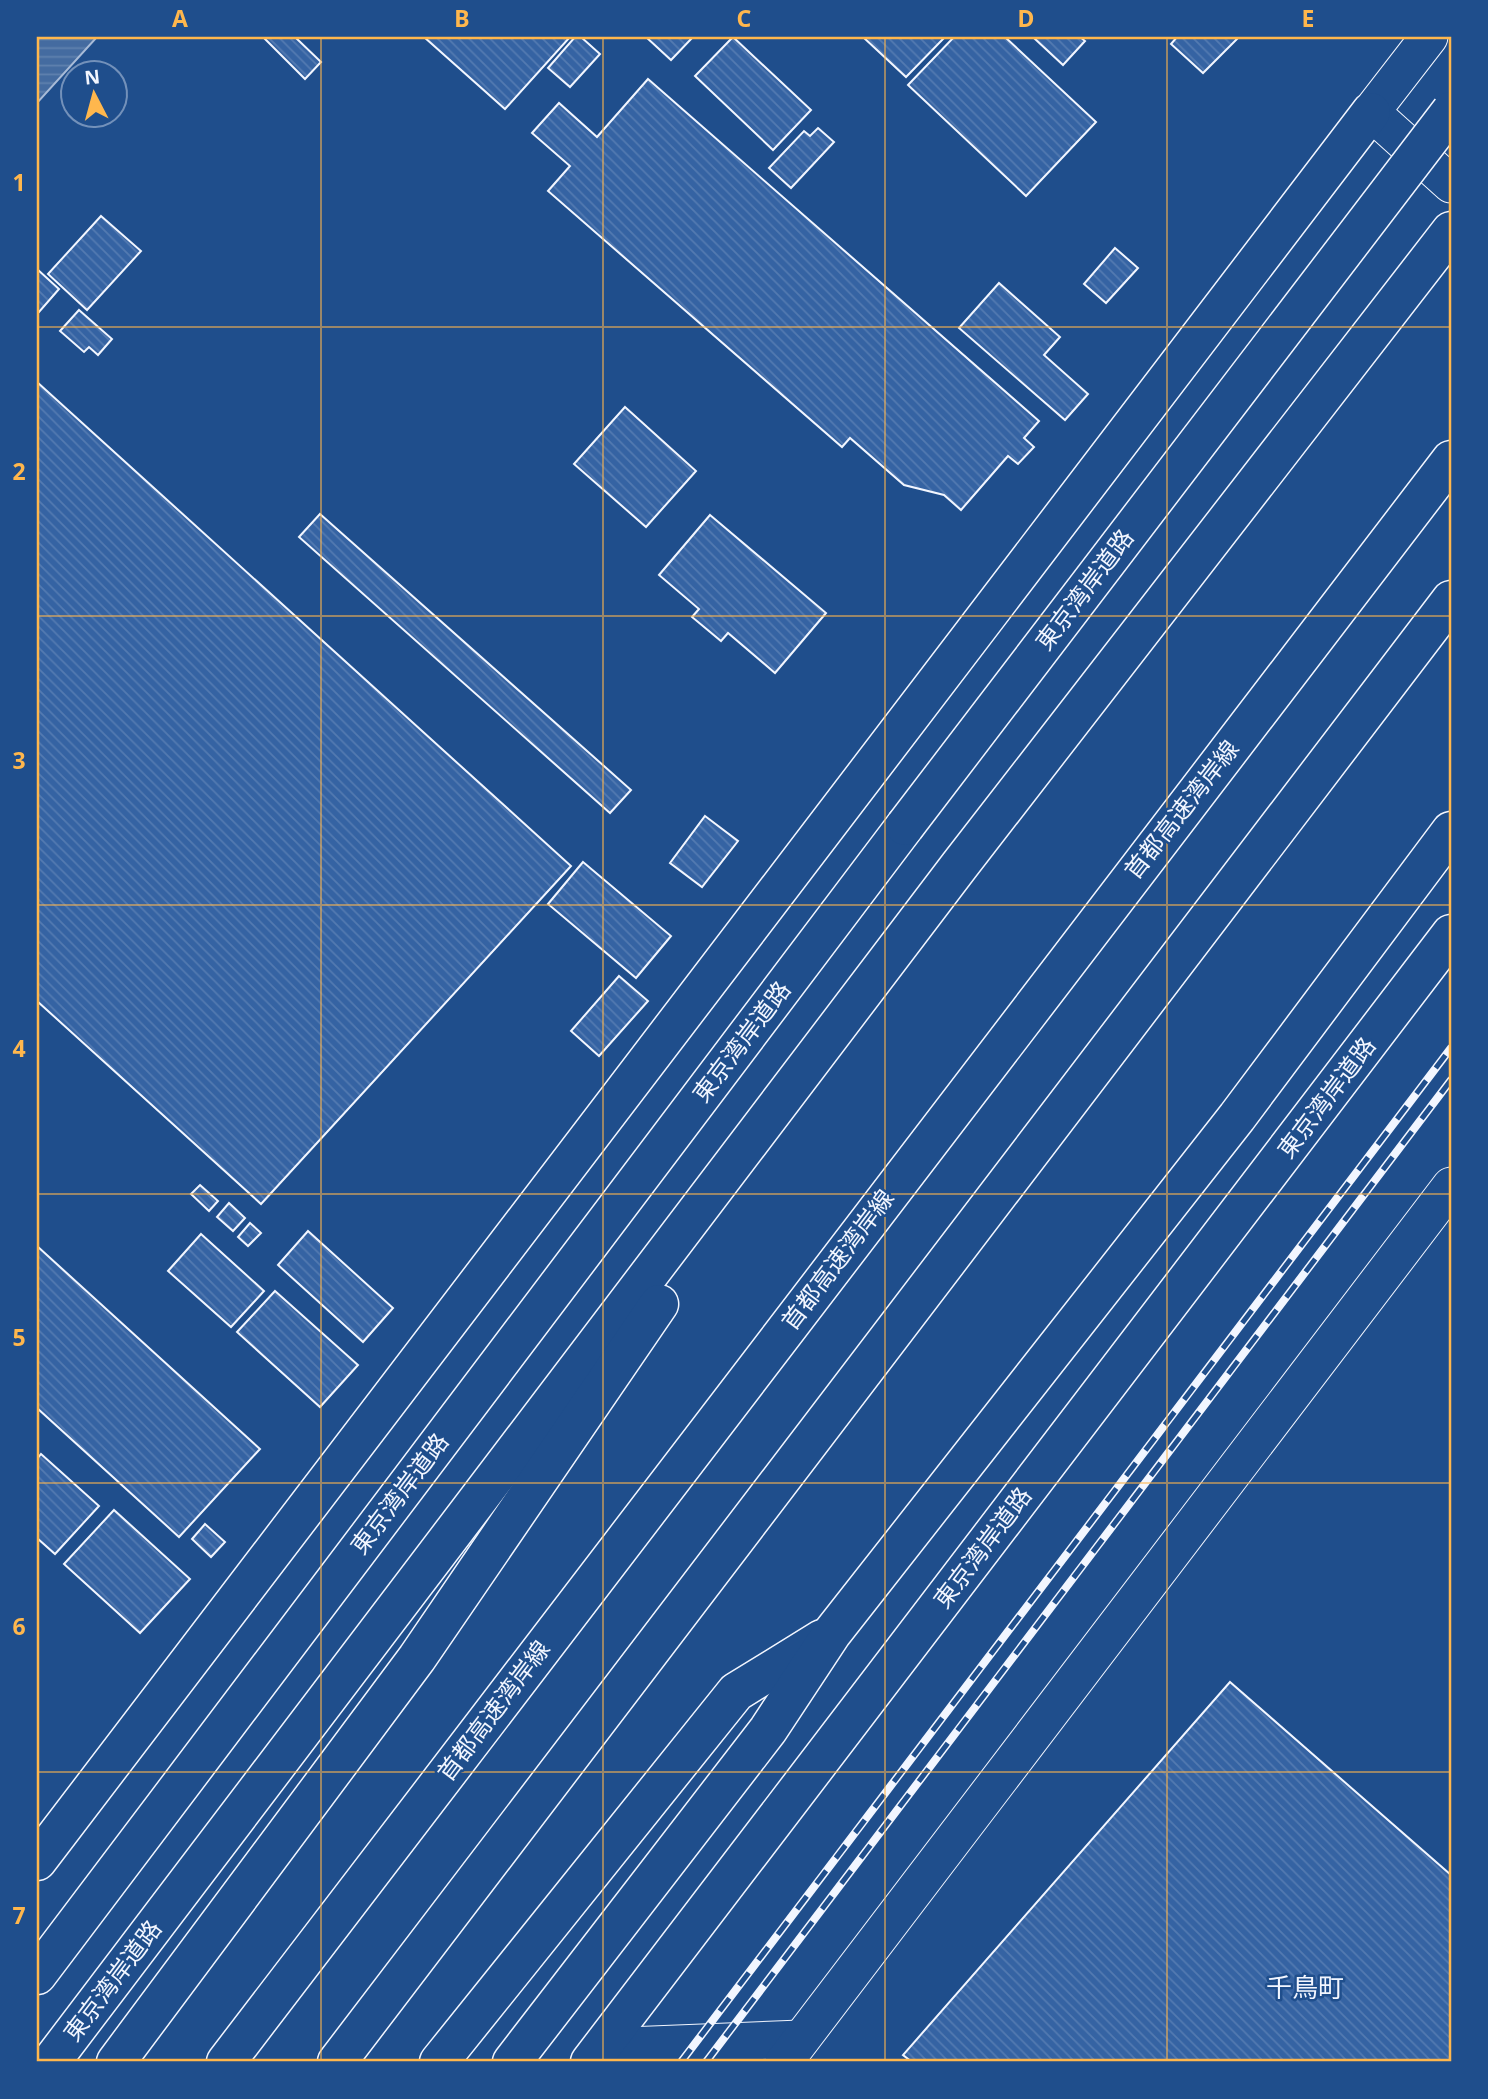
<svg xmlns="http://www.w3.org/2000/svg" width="1488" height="2099" font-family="'Noto Sans','Noto Sans JP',sans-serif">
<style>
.water{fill:url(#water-rules);stroke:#a8bbd7;stroke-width:2}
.building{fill:url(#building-back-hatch);stroke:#f2f6ff;stroke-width:2}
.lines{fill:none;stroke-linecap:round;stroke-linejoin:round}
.street-casing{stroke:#f2f6ff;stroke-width:39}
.secondary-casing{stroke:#f2f6ff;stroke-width:41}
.highway-casing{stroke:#f2f6ff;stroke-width:41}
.street{stroke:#1f4e8c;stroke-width:37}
.secondary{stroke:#1f4e8c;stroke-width:38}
.highway{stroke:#1f4e8c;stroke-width:38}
.rail-casing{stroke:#f2f6ff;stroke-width:8}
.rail{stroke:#1f4e8c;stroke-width:5;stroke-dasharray:16;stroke-linecap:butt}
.highway-bridge-casing{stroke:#f2f6ff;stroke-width:41;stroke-linecap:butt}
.highway-bridge{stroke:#1f4e8c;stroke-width:38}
.grid{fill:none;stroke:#ffb74d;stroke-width:2;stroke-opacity:0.55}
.labels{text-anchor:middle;stroke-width:5;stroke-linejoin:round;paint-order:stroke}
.street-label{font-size:24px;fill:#f2f6ff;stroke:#1f4e8c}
.neighbourhood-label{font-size:26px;fill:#f2f6ff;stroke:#1f4e8c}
.neatline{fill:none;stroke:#ffb74d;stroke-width:2.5}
.grid-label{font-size:23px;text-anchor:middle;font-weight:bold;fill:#ffb74d}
</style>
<defs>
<pattern id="water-rules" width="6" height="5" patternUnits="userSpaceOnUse" patternTransform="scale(1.75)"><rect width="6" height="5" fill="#446ba0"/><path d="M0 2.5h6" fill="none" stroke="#5f81ae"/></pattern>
<pattern id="building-back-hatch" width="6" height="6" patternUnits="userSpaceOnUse" patternTransform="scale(1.75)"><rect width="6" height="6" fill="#3563a3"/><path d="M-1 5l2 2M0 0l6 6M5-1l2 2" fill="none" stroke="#537ab1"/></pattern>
</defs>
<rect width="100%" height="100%" fill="#1f4e8c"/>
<!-- water -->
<polygon class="water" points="37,37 97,37 37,103"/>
<!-- building -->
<g class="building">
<polygon points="263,37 295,37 321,62 305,79"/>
<polygon points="424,37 570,37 505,109"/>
<polygon points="575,37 581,37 600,54 570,87 548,68"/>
<polygon points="646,37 693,37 671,60"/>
<polygon points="733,37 811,110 773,150 695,76"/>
<polygon points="863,37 945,37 906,77"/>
<polygon points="954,37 1005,37 1096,122 1026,196 908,85"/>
<polygon points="1037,37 1080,37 1085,41 1063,65 1035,39"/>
<polygon points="1177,37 1239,37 1203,73 1171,44"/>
<polygon points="648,79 1039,421 1024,438 1034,447 1018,464 1008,456 961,510 944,495 904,485 850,438 842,447 548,191 570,166 532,133 559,103 597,137"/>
<polygon points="818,128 834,142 791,188 769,168 804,131 810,136"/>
<polygon points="101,216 141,251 87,310 48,274"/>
<polygon points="1115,248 1138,268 1106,303 1084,284"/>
<polygon points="37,269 59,289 39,312 37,311"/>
<polygon points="999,283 1060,337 1044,355 1088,394 1065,420 959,328"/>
<polygon points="79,310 112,339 98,355 89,347 84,352 60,331"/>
<polygon points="37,382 571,866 261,1204 37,1001"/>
<polygon points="625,407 696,471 646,527 574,464"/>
<polygon points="320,514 631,790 610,813 299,537"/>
<polygon points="710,515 826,613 775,673 728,633 721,641 692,617 699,609 659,575"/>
<polygon points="705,816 738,841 702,887 670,863"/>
<polygon points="583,862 671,936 636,978 548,904"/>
<polygon points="619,976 648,1001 599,1056 571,1031"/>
<polygon points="200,1185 218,1201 209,1211 191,1194"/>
<polygon points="229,1203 245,1218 233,1231 217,1217"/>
<polygon points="250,1223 261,1233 248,1246 238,1237"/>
<polygon points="308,1231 393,1308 363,1342 278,1265"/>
<polygon points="201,1234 264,1291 231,1327 168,1271"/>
<polygon points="37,1246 260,1449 179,1537 37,1408"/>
<polygon points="275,1291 358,1365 320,1407 237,1332"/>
<polygon points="41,1454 99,1506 55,1554 37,1538 37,1459"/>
<polygon points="114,1510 190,1579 140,1633 64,1564"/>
<polygon points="205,1524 225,1542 211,1557 192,1539"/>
<polygon points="1230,1682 1451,1875 1451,2062 912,2062 903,2055"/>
</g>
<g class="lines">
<defs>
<g id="street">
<polyline points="1429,37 1371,112 1451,184"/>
<polyline points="602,2047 801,2039"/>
<polyline points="784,2062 1451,1186"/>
</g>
<polyline id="secondary" points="37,1861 1371,112"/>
<g id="highway">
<polyline points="37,1975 905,826"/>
<polyline points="51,2062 959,866 1451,231"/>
<polyline points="116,2062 417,1658 659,1304"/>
<polyline points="226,2062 1451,460"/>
<polyline points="337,2062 1451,600"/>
<polyline points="439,2062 736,1692 822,1639"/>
<polyline points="512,2062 768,1730 832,1633 1237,1117 1451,831"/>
<polyline points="590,2062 1451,934"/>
</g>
</defs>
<!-- street casing -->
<use href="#street" class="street-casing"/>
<!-- secondary casing -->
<use href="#secondary" class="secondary-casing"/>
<!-- highway casing -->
<use href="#highway" class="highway-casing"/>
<!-- street -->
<use href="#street" class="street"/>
<!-- secondary -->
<use href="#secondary" class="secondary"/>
<!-- highway -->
<use href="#highway" class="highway"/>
<defs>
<g id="rail">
<polyline points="681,2062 1451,1048"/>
<polyline points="706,2062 1451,1080"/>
</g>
</defs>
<!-- rail casing -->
<use href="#rail" class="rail-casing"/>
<!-- rail -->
<use href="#rail" class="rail"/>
<defs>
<polyline id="highway-bridge" points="905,826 1451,111"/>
</defs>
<!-- highway-bridge casing -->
<use href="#highway-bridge" class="highway-bridge-casing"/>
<!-- highway-bridge -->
<use href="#highway-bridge" class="highway-bridge"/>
</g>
<!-- grid -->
<path class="grid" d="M321,37V2062M603,37V2062M885,37V2062M1167,37V2062M37,327H1451M37,616H1451M37,905H1451M37,1194H1451M37,1483H1451M37,1772H1451"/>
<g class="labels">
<!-- street labels -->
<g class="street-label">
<text transform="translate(1085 590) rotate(-53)" y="8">東京湾岸道路</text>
<text transform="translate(1182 810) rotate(-52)" y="8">首都高速湾岸線</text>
<text transform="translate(742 1042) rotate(-53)" y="8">東京湾岸道路</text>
<text transform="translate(1327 1098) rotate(-53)" y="8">東京湾岸道路</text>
<text transform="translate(838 1260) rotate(-53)" y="8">首都高速湾岸線</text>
<text transform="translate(400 1494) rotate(-53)" y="8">東京湾岸道路</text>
<text transform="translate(983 1548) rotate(-53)" y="8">東京湾岸道路</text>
<text transform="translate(494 1711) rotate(-53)" y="8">首都高速湾岸線</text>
<text transform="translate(113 1981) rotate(-53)" y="8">東京湾岸道路</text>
</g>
<!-- neighbourhood labels -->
<g class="neighbourhood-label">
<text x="1305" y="1997">千鳥町</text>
</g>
</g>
<!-- border -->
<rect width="1488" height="2099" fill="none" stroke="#1f4e8c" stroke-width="77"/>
<!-- north arrow -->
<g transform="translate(94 94) rotate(354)"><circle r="33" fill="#1f4e8c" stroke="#7391ba" stroke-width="2"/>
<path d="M0-5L12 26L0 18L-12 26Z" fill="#ffb74d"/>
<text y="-10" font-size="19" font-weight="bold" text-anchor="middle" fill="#f2f6ff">N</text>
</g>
<rect x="38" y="38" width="1412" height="2022" class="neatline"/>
<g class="grid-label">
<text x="180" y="27">A</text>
<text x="462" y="27">B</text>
<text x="744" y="27">C</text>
<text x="1026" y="27">D</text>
<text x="1308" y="27">E</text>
<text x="19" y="191">1</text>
<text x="19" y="480">2</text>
<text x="19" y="769">3</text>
<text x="19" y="1057">4</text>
<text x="19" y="1346">5</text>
<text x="19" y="1635">6</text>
<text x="19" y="1924">7</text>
</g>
</svg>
